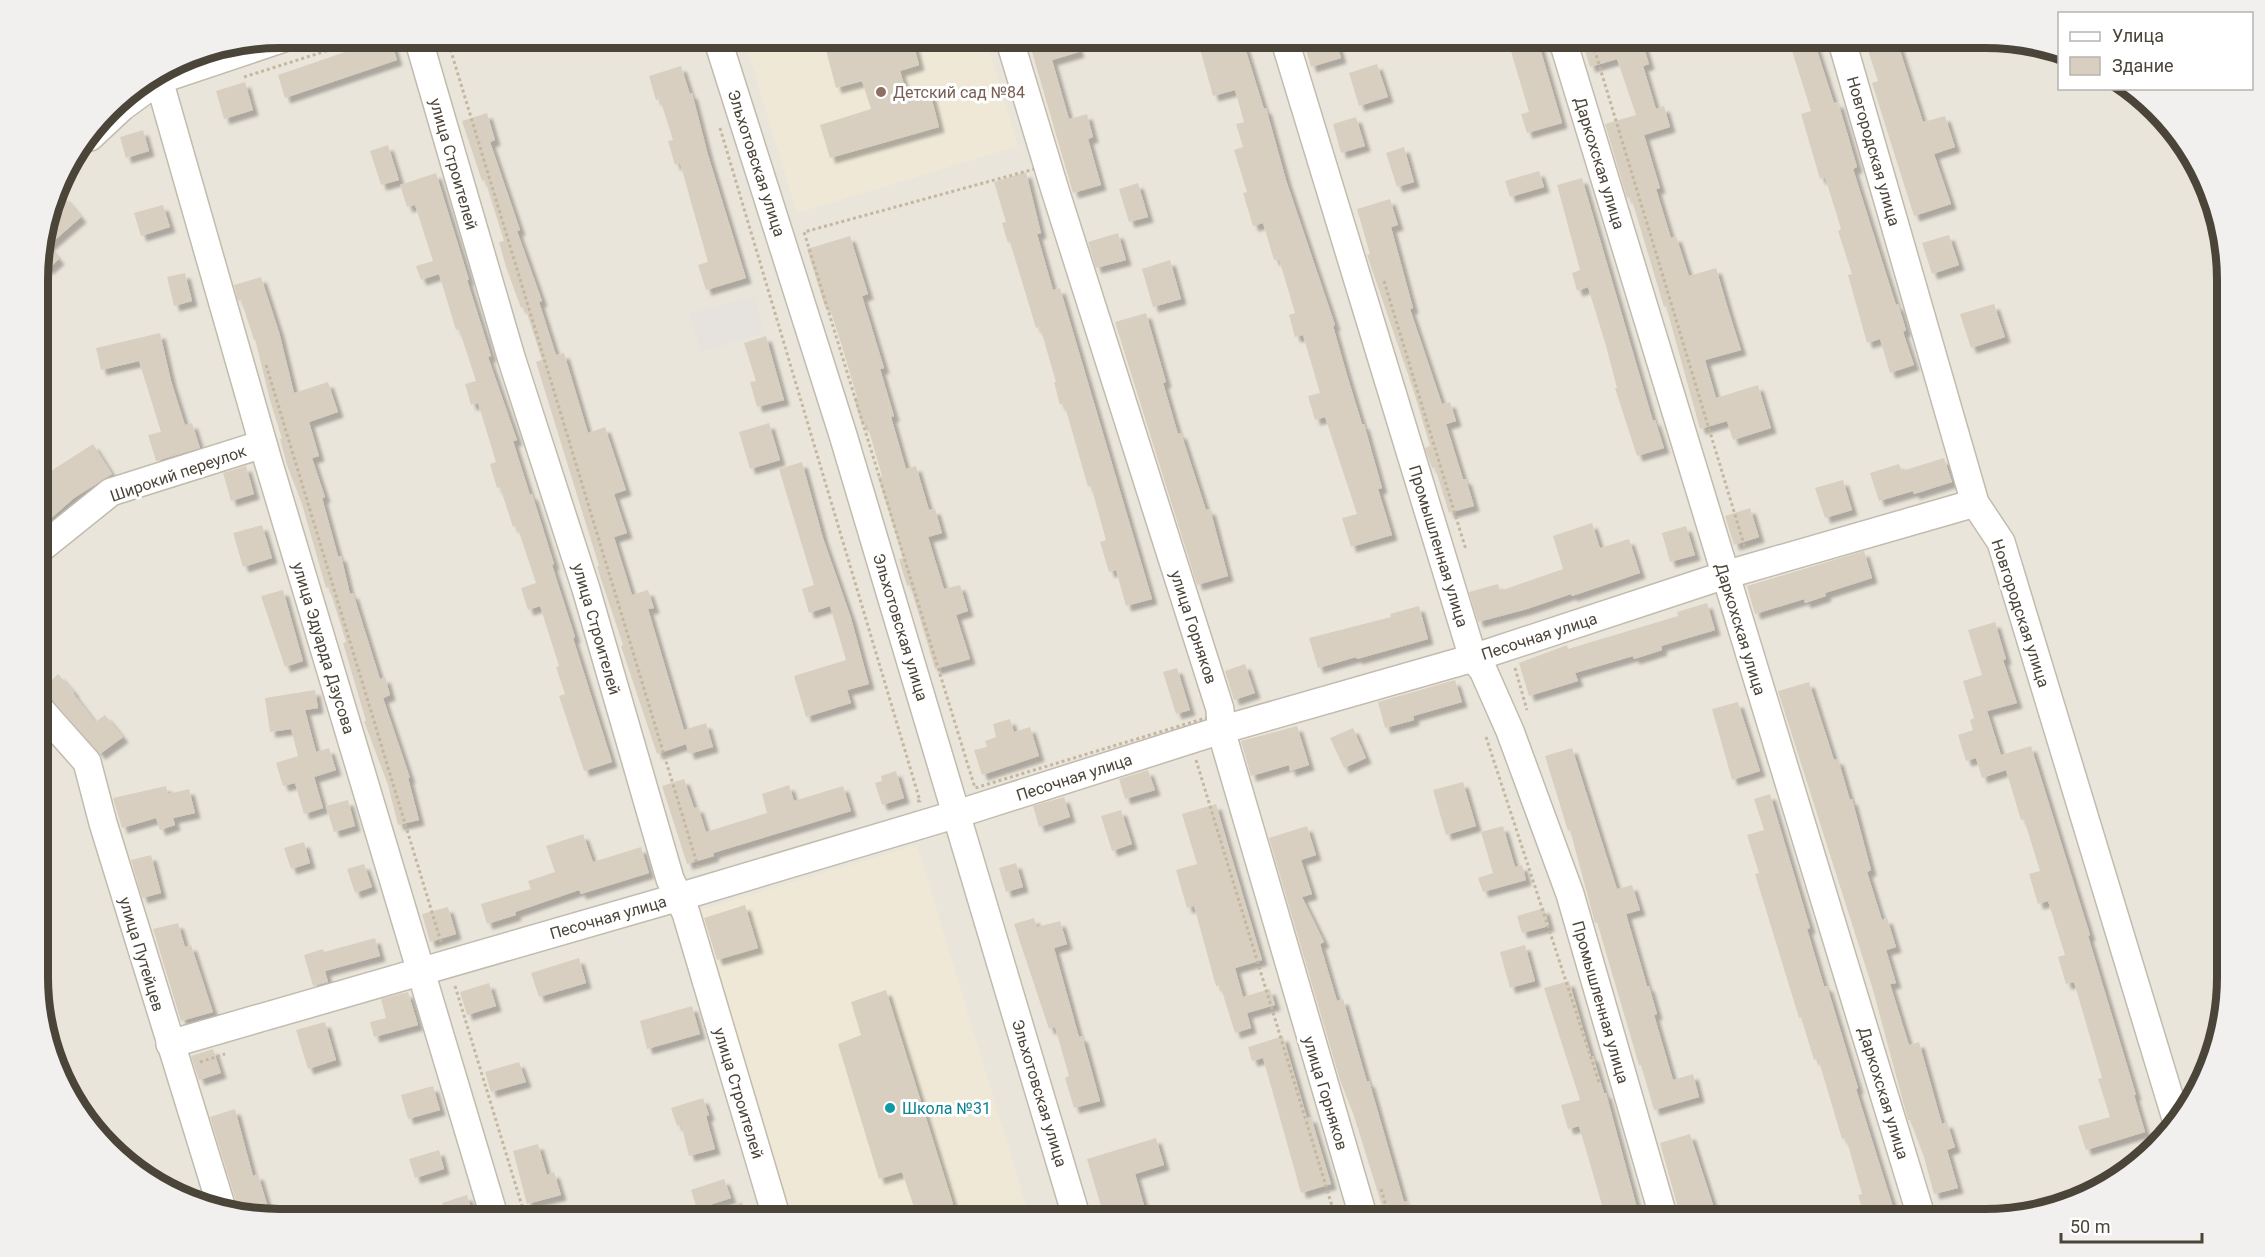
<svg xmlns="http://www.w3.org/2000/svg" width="2265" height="1257" font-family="Roboto,sans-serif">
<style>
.residential{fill:#eae5da}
.industrial{fill:#e6e2dd}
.education{fill:#efe8d6}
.building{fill:#d8cfc1;filter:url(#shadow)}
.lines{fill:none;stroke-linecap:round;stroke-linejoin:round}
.minor-casing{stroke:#c2bbae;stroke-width:30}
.path{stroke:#c4b79f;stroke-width:3;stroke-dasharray:3 3;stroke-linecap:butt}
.minor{stroke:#fff;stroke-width:27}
.education-dot{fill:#8d6e63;stroke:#fff;stroke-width:2}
.culture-dot{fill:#0f9aa8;stroke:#fff;stroke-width:2}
.labels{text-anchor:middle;stroke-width:6;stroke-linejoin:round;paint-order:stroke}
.education-label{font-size:16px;fill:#785e54;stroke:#fff;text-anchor:start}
.street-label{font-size:16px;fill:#4b4439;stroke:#fff}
.culture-label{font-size:16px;fill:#0d838f;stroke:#fff;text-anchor:start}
.rim{fill:none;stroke:#4b4439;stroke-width:8}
</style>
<defs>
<filter id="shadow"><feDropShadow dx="5.5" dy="5.5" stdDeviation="1.5" flood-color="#0004"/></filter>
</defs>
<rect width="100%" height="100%" fill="#f6f3ec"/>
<!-- residential -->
<polygon class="residential" points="280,38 1985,38 2048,46 2059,51 2060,88 2126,89 2187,146 2215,203 2227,264 2227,992 2195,1098 2157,1148 2106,1187 2000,1219 280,1219 217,1211 159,1187 79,1112 40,1008 40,249 63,173 120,98 188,56"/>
<!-- industrial -->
<polygon class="industrial" points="754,296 764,333 701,352 689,314"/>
<!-- education -->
<g class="education">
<polygon points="744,38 985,38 1018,146 797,213"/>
<polygon points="917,845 1030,1219 787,1219 694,912"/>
</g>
<!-- building -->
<g class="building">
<polygon points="386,38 390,38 397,60 285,98 278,75"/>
<polygon points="851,38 912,38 919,65 900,71 908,98 930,92 939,127 830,158 820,125 871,109 862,81 836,88 826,50 853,42"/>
<polygon points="1028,38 1074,38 1079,52 1052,60 1069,119 1087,114 1093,137 1088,139 1101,185 1073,193"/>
<polygon points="1197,38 1242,38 1264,109 1266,108 1286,180 1335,325 1333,326 1347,375 1362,424 1364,424 1382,488 1378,489 1392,535 1351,547 1342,518 1357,514 1325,417 1315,420 1308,396 1320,393 1303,335 1295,337 1289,315 1295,313 1279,259 1274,260 1263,223 1253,226 1243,193 1247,192 1234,150 1243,147 1236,124 1244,122 1235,90 1213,96"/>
<polygon points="1321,38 1335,38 1341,58 1311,67 1304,43"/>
<polygon points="1507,38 1537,38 1562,123 1527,133 1521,114 1529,112"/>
<polygon points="1605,38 1641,38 1649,64 1643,66 1656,109 1664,106 1670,127 1644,135 1660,188 1656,189 1671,238 1676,236 1689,276 1716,268 1728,309 1741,350 1705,360 1716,398 1758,385 1771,428 1733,440 1727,421 1700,429 1666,306 1664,307 1631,197 1627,198 1605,124 1636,115 1617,59 1590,67 1583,44"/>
<polygon points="1788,38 1813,38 1834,103 1838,102 1846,129 1857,167 1853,169 1896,305 1898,304 1906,330 1903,332 1914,365 1890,373 1880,339 1867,343 1848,275 1852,274 1838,231 1841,229 1825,177 1820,179 1801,114 1811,111"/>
<polygon points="1864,38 1896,38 1923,122 1945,116 1955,147 1934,154 1951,204 1914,216 1872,83 1878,81"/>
<polygon points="1377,64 1388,97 1359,106 1349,73"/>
<polygon points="681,66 690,94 692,93 708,155 746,278 706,290 698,265 708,262 680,163 675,165 668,141 673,140 660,99 656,100 649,76"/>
<polygon points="245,82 253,110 224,119 216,91"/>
<polygon points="487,113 495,140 490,142 520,230 517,231 542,301 539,302 556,355 564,353 588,433 605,427 626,490 614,494 627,533 614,537 632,595 648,590 654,608 648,609 684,730 706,723 713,747 689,754 686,744 657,754 621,646 623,645 597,567 599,566 586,524 548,401 536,362 542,360 525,307 521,308 506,267 499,242 504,241 485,180 482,181 462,121"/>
<polygon points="1356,117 1365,146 1341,153 1333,124"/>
<polygon points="143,130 149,151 126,158 120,137"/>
<polygon points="388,145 399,180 381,185 370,151"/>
<polygon points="1404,147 1414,182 1397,187 1386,153"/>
<polygon points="1539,171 1544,187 1510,197 1505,181"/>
<polygon points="1026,172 1041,233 1037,234 1053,290 1060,288 1152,599 1126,606 1116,570 1109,572 1100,542 1106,540 1091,486 1088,487 1064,403 1060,405 1054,382 1056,382 1040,327 1036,328 1010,242 1008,243 1002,223 1006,222 994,182"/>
<polygon points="436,173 469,280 467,280 491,356 488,357 517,440 513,441 530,495 532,494 540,519 554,564 552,565 575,637 573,638 612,762 584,771 559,696 565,694 556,667 559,666 540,606 528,610 521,588 536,583 517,526 513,527 500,487 497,488 490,464 496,462 478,403 471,405 465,384 476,381 459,329 456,330 439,274 421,280 416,266 433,261 415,205 407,207 400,185"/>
<polygon points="1582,178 1653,421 1655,420 1664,448 1637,456 1615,388 1617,388 1606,346 1588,287 1577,291 1572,273 1580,270 1557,185"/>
<polygon points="1138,183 1148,217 1129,222 1119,189"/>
<polygon points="63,196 81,217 48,246 59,259 48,269 40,260 40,249 53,204"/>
<polygon points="1390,199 1398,225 1391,227 1413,308 1410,309 1442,404 1450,402 1456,421 1446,424 1463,479 1466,479 1474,506 1449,513 1435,467 1432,468 1425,448 1430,446 1413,389 1367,255 1370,254 1357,209"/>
<polygon points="163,205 170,227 141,236 134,213"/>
<polygon points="1118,233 1126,260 1096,268 1088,242"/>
<polygon points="1949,235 1959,265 1932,274 1922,243"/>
<polygon points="850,236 868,294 862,296 884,368 880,369 894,416 891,417 906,469 916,466 929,510 935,509 942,533 928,537 944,589 960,585 968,611 956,615 970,659 935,669 910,585 907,586 899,559 903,558 878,477 882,476 867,424 862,425 854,398 857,397 842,346 829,306 825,307 807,249"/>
<polygon points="1170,260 1181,299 1153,307 1142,269"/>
<polygon points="185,273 192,301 174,306 167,277"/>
<polygon points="261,277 279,332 294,393 328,382 338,412 309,422 319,456 312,458 325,497 322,498 338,556 341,556 350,594 353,593 380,679 385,677 390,695 383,698 410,778 408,778 419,820 398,825 388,785 364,721 366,721 343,643 346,642 329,587 326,588 302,504 287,465 280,439 282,439 270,400 255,339 254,340 241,300 238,301 234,285"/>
<polygon points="1994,304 2005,337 1971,348 1960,314"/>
<polygon points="1146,313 1166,382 1163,383 1178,434 1181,433 1206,510 1210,509 1228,576 1197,585 1115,322"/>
<polygon points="160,333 171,381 185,425 192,423 200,448 156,461 148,435 161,432 139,361 101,370 96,348"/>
<polygon points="766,336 784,400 757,407 750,382 756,381 744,343"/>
<polygon points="769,423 780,460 750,469 739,432"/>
<polygon points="93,444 112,474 74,498 40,528 40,478"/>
<polygon points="1944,458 1952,482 1914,494 1913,491 1879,501 1870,473 1899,464 1902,471"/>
<polygon points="802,462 823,538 851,618 869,684 847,690 851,703 806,717 794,676 846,660 830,606 809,613 802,589 814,585 779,469"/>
<polygon points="246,466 254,494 231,501 223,473"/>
<polygon points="1843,480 1852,510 1825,518 1815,488"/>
<polygon points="1750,508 1759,537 1734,545 1725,516"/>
<polygon points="1592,523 1600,548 1629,539 1640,573 1572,596 1571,594 1527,609 1478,622 1469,592 1498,584 1500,591 1563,569 1553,536"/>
<polygon points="262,525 272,558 243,567 233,533"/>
<polygon points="1686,526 1695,555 1670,562 1662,533"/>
<polygon points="1864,551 1872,578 1825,593 1826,596 1805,603 1804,599 1755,614 1747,586"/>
<polygon points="283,590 303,661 285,667 261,596"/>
<polygon points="1707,603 1715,630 1661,646 1662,650 1634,659 1633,656 1575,673 1578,681 1529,696 1519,663 1567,645 1568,649 1678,616 1677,612"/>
<polygon points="1419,606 1428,639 1357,659 1356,657 1318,668 1309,638 1391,617 1390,614"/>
<polygon points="1995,622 2006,659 2003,660 2017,703 1987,711 2001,755 2031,746 2090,935 2088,936 2136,1095 2134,1095 2145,1132 2086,1150 2078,1126 2110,1117 2098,1079 2102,1078 2074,982 2066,984 2058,957 2065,955 2048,901 2038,904 2029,874 2040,871 2024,819 2021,820 2006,770 1982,778 1976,758 1966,761 1958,735 1973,730 1970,720 1974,718 1963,681 1982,675 1968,630"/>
<polygon points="1245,664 1255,693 1234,700 1225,671"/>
<polygon points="1177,668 1190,710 1176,714 1163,672"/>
<polygon points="58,674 74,692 73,693 95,722 105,715 123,737 100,754 52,699 40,692"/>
<polygon points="1455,680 1462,702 1413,716 1414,720 1385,728 1378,702"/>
<polygon points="1809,682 1834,760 1838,759 1850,800 1852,799 1871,870 1867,872 1882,920 1887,918 1896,947 1886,950 1896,983 1890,984 1909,1045 1919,1042 1942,1124 1947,1122 1955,1147 1947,1150 1958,1188 1934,1194 1924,1157 1910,1120 1908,1120 1873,990 1778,691"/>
<polygon points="315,690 318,708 305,710 316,752 329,748 336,770 314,777 323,808 304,814 295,783 283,786 276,763 298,756 291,729 270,732 265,698"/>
<polygon points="1738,702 1760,771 1732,780 1712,709"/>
<polygon points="1010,719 1014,732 1030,727 1039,756 982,775 974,750 987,747 985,741 996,737 993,724"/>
<polygon points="1297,726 1309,765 1290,771 1289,765 1251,776 1241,741"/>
<polygon points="1353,728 1366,758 1344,768 1330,738"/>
<polygon points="1572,748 1617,889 1632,885 1640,910 1626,914 1647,986 1649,986 1657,1014 1654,1015 1673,1080 1693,1074 1699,1097 1654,1110 1641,1065 1639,1065 1597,922 1595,923 1570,830 1568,831 1545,756"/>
<polygon points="1148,770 1155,790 1125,799 1119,779"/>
<polygon points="896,771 904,798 882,805 875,783 882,781 881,776"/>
<polygon points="684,779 694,808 698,807 706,832 767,813 762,794 789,785 794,801 843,786 851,811 713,853 714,856 687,864 662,786"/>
<polygon points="1463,782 1476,826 1446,835 1433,790"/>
<polygon points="166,786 168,794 189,789 195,813 173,818 175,825 160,830 156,818 122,828 113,798"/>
<polygon points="1770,794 1810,928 1807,929 1824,986 1827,986 1858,1088 1856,1089 1893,1207 1864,1215 1858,1195 1862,1194 1846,1138 1842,1139 1818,1058 1814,1060 1801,1017 1799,1018 1755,874 1759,873 1747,835 1764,830 1754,799"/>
<polygon points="1064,797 1070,817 1039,827 1033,806"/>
<polygon points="348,800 355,826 334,832 326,806"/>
<polygon points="1216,804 1262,960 1235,968 1243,997 1270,989 1275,1005 1247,1013 1251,1028 1235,1033 1220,985 1216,986 1194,906 1187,908 1176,870 1197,864 1182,814"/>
<polygon points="1121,810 1132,844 1112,851 1101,816"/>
<polygon points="1307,826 1316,855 1301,860 1312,894 1302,897 1324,942 1320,944 1337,1001 1343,999 1367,1082 1369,1081 1404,1202 1408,1201 1413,1219 1386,1219 1354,1116 1340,1080 1269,838"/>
<polygon points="1503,826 1515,867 1522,865 1526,880 1483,892 1478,878 1493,873 1481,832"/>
<polygon points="583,834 593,862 641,847 649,873 581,894 579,890 515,912 516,915 487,924 481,904 531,889 528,881 555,872 546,846"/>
<polygon points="304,842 310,863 291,869 284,848"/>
<polygon points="151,855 161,893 142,898 131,860"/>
<polygon points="1016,863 1023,887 1006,892 999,868"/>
<polygon points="364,864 372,887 355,893 347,869"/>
<polygon points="745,905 758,948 717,960 704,918"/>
<polygon points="448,907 456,934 430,942 422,914"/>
<polygon points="1544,908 1549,926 1522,933 1517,916"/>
<polygon points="1034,918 1037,927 1060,921 1067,944 1054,948 1079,1037 1082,1036 1100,1101 1074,1108 1065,1078 1069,1076 1055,1027 1049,1029 1014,924"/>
<polygon points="178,923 185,947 191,945 213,1012 181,1021 153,929"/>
<polygon points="375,938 380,956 325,971 328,982 313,986 304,955 323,949 324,952"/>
<polygon points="1525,945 1535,981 1510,988 1500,952"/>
<polygon points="579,958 586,983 539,997 531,973"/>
<polygon points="1569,981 1591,1056 1593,1056 1604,1093 1606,1093 1640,1219 1606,1219 1579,1126 1568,1129 1561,1105 1580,1100 1544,988"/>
<polygon points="489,983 496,1006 467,1015 460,992"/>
<polygon points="886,990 953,1204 917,1216 902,1172 879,1179 838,1044 861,1035 851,1002"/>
<polygon points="408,992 418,1025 374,1037 370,1022 386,1018 381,999"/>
<polygon points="692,1006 700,1034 647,1049 640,1021"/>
<polygon points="325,1022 336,1060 308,1069 296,1030"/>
<polygon points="1283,1036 1307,1118 1311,1117 1331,1184 1301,1193 1263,1058 1252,1061 1248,1047"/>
<polygon points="213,1049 221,1073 199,1080 191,1056"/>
<polygon points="519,1062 526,1082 491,1092 485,1072"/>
<polygon points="433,1086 440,1110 408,1119 401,1095"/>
<polygon points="703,1098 709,1115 706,1116 715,1149 689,1156 681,1124 677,1126 671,1108"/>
<polygon points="235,1109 253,1176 258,1174 271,1218 240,1214 210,1117"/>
<polygon points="1690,1134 1715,1211 1681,1219 1660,1143"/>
<polygon points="1156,1138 1164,1165 1135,1174 1148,1219 1102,1219 1099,1207 1101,1206 1087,1159"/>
<polygon points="538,1144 547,1175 554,1172 561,1195 527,1204 513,1151"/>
<polygon points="439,1150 444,1169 415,1178 409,1159"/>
<polygon points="724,1179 731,1198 697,1209 691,1190"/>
<polygon points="467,1195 473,1216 462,1219 447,1219 442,1203"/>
<polygon points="742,1202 747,1219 730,1219 726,1207"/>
</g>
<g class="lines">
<defs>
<g id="minor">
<polyline points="418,38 511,357 586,589 670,879 686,913 777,1219"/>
<polyline points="717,38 843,435 1077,1219"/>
<polyline points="1009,38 1055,190 1220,709 1221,730 1364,1219"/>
<polyline points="1284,38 1473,658 1483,670 1510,731 1570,894 1664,1219"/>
<polyline points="1562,38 1922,1219"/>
<polyline points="1841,38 1975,503 2001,542 2177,1122"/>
<polyline points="155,76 159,80 268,461 495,1219"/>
<polyline points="90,137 122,107 159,80 284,38"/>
<polyline points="40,549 111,492 263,444"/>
<polyline points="40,709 87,762 103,823 223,1212"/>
<polyline points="170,1044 679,897 957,814 1221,730 1473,658 1725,575 1975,503"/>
</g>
</defs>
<!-- minor casing -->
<use href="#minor" class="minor-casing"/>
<!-- path -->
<g class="path">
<polyline points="447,38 698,867"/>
<polyline points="1591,38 1745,548"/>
<polyline points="244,77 367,38"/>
<polyline points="720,128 920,801 917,801"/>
<polygon points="1038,168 1209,717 975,788 804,232"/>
<polyline points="1384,281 1466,550"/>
<polyline points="266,365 441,942"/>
<polyline points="1515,668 1527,710"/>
<polyline points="1486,737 1599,1082"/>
<polyline points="1196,760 1336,1219"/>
<polyline points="455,986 526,1219"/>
<polyline points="200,1062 225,1054"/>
<polyline points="1381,1189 1390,1219"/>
</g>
<!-- minor -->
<use href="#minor" class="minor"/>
</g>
<!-- markers -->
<circle class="education-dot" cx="881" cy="92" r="6"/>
<circle class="culture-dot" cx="890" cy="1108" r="6"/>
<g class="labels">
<!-- education labels -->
<g class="education-label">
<text x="893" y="98">Детский сад №84</text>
</g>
<!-- street labels -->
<g class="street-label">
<text transform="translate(1874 151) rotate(74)" y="6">Новгородская улица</text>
<text transform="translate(757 163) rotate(72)" y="6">Эльхотовская улица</text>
<text transform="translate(1600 163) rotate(73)" y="6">Даркохская улица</text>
<text transform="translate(454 164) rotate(74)" y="6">улица Строителей</text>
<text transform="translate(178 473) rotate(-19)" y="6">Широкий переулок</text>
<text transform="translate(1439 546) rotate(73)" y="6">Промышленная улица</text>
<text transform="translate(2021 613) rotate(72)" y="6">Новгородская улица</text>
<text transform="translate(901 627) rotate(73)" y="6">Эльхотовская улица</text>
<text transform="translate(1194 627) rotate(72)" y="6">улица Горняков</text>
<text transform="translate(597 629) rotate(74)" y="6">улица Строителей</text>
<text transform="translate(1741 629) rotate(73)" y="6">Даркохская улица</text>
<text transform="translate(1539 636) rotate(-18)" y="6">Песочная улица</text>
<text transform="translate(324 648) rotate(73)" y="6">улица Эдуарда Дзусова</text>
<text transform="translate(1074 777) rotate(-18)" y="6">Песочная улица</text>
<text transform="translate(608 917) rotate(-16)" y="6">Песочная улица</text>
<text transform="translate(142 954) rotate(73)" y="6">улица Путейцев</text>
<text transform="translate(1601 1002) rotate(74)" y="6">Промышленная улица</text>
<text transform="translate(739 1093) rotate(73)" y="6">улица Строителей</text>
<text transform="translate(1040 1093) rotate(73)" y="6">Эльхотовская улица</text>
<text transform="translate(1326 1093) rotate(73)" y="6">улица Горняков</text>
<text transform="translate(1884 1093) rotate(73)" y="6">Даркохская улица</text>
</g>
<!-- culture labels -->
<g class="culture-label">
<text x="902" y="1114">Школа №31</text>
</g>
</g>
<!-- crop -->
<path d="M0 0H2265V1257H0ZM280 48H1985A232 232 0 0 1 2217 280V977A232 232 0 0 1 1985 1209H280A232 232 0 0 1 48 977V280A232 232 0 0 1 280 48Z" fill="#f1f0ef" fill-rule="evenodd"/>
<path class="rim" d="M280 48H1985A232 232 0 0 1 2217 280V977A232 232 0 0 1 1985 1209H280A232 232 0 0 1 48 977V280A232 232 0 0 1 280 48Z"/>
<!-- legend -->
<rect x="2058" y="12" width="195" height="78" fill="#ffffff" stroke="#b7b4b0" stroke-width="1.5"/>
<rect x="2070" y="32" width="30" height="9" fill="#ffffff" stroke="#b7b4b0" stroke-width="1.5"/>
<text x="2112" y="42" font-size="18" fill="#4b4439">Улица</text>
<rect x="2070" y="57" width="30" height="18" fill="#d8cfc1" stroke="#b7b4b0" stroke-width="1.5"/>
<text x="2112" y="72" font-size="18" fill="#4b4439">Здание</text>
<!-- scale -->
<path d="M2061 1233v9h141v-9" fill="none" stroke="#4b4439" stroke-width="3"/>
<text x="2070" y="1233" font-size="18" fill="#4b4439" stroke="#ffffff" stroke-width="4.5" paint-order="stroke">50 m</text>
</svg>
